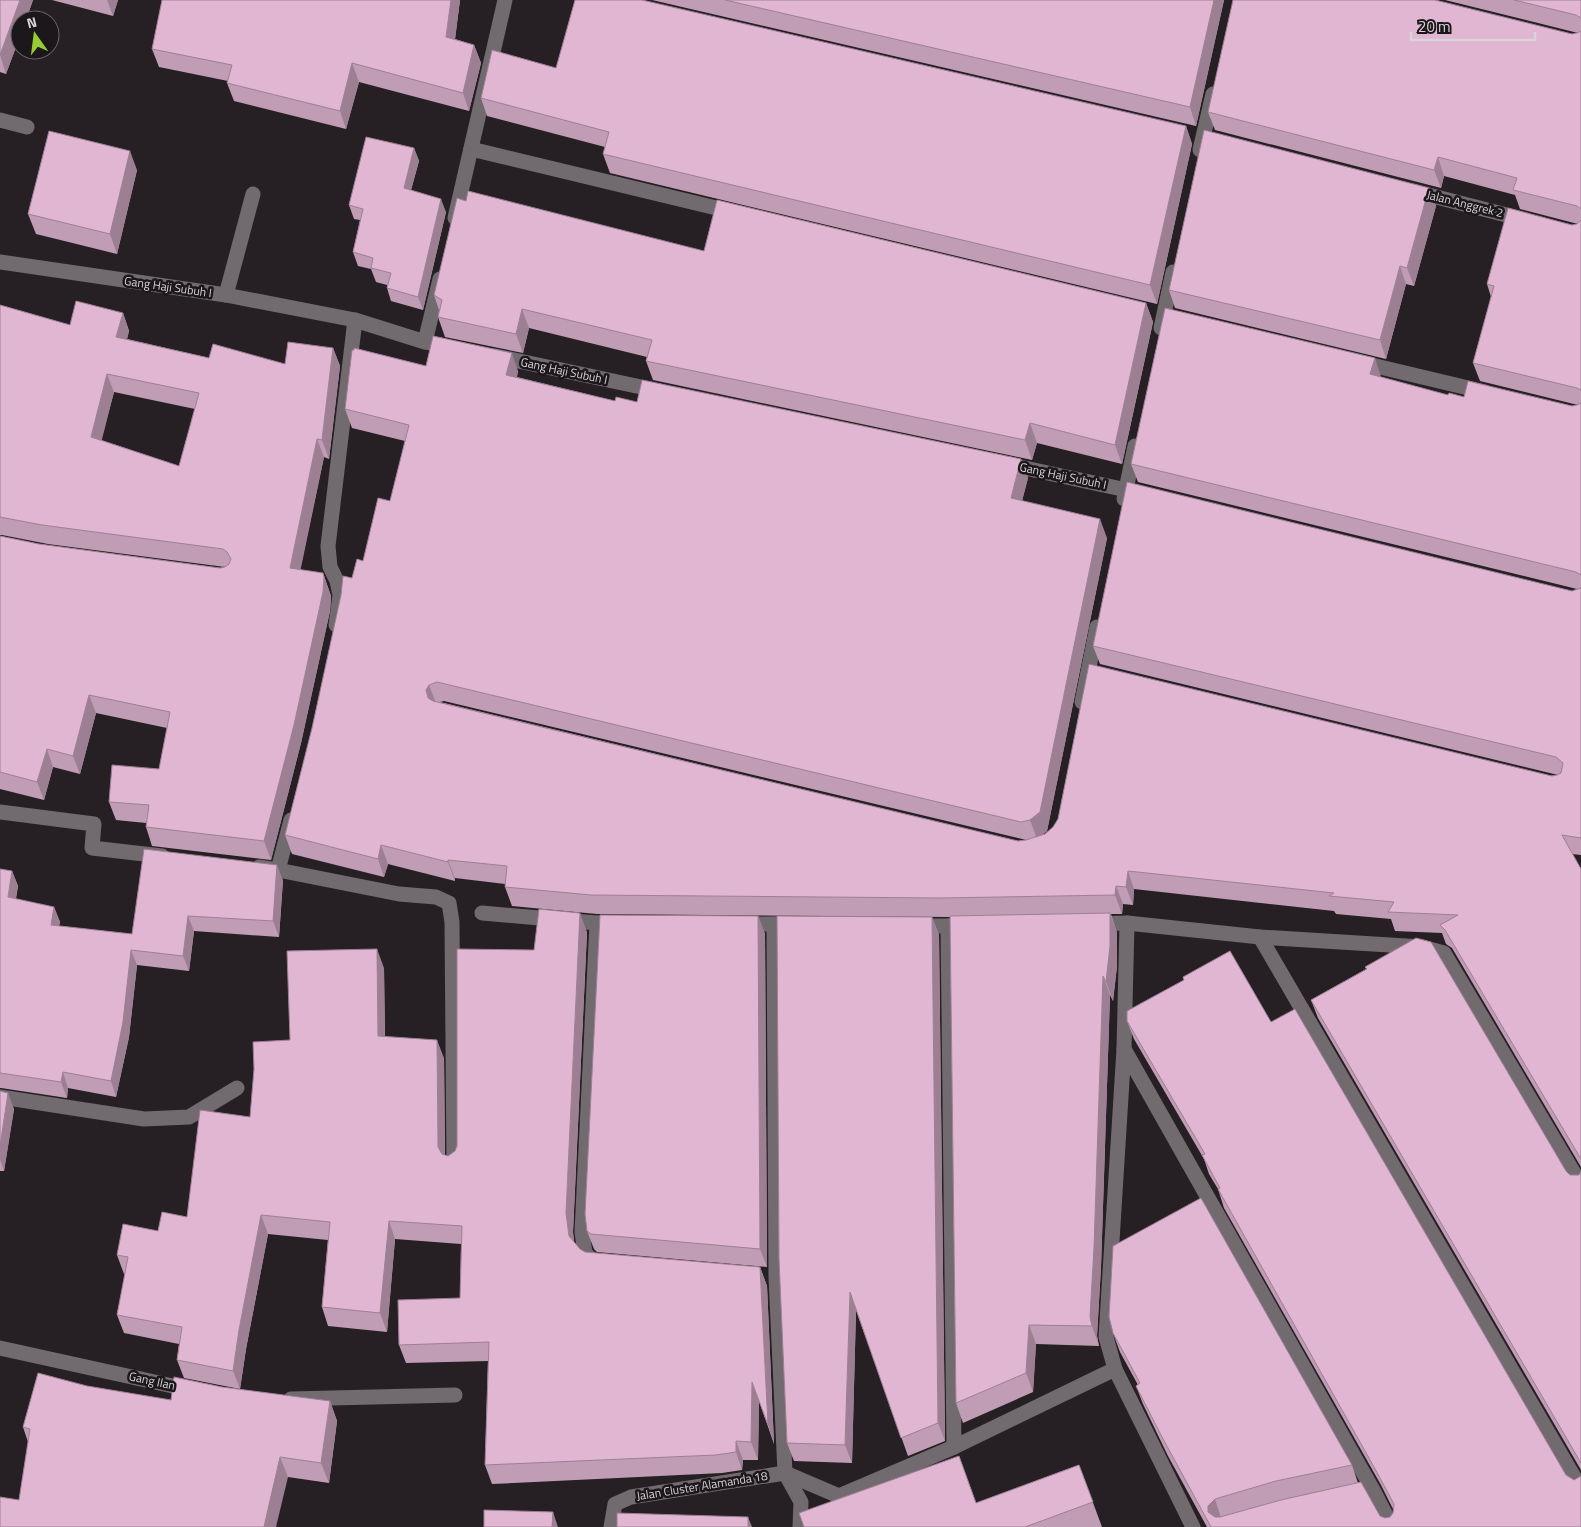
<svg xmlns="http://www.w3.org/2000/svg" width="1581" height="1527" font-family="'Titillium Web',sans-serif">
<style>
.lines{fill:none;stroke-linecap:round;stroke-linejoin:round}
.street{stroke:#716a6f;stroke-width:15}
.wall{fill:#c19db5;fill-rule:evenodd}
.shaded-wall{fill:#9d7f94}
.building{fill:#e0b6d3;stroke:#9d7f94;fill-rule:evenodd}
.labels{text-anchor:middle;stroke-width:5;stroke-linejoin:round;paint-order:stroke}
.street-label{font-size:12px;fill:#d7d3d6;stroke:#1c171b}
</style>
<rect width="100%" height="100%" fill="#262024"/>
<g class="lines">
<!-- street -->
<g class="street">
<polyline points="0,120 27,127"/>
<polyline points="471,149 733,212"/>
<polyline points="1200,150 1213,94"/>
<polyline points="1413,191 1526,220"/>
<polyline points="455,218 505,0"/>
<polyline points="0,262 226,295 355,320 425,342 450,347"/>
<polyline points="226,295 253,194"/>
<polyline points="1161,328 1173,272"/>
<polyline points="425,342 440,279"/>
<polyline points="495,356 660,391"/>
<polyline points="1359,362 1485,392"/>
<polyline points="1006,464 1145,494"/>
<polyline points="1124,499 1135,446"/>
<polyline points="336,625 340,595 337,581 330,567 328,546 355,320"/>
<polyline points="1082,702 1097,627"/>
<polyline points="0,812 94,824 92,848 162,856"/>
<polyline points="259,867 278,870 399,894 436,897 449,903 452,922 454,1165"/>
<polyline points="278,870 291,820"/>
<polyline points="482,913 597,923 619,923"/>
<polyline points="597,923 582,1232 585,1253 593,1261 599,1262"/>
<polyline points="1127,923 1124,1049 1106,1337 1115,1369 1193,1527"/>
<polyline points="742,924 796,924"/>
<polyline points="774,924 776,1277 785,1473 801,1502 800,1527"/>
<polyline points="1094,924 1127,923 1260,937 1422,947 1444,953 1581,1185"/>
<polyline points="917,926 971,926"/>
<polyline points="948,926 954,1447"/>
<polyline points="1260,937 1581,1489"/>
<polyline points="1124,1049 1373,1490 1392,1527"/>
<polyline points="0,1097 144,1119 189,1117 237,1088"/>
<polyline points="0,1348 191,1390"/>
<polyline points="291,1399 455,1395"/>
<polyline points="785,1473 839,1496 954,1447 1115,1369"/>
<polyline points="611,1527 615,1504 631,1497 785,1473"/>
</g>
</g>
<!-- wall -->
<g class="wall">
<polygon points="0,0 33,0 26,20 20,20 20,36 6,74 0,72"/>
<polygon points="52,0 118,0 113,16"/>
<polygon points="460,0 455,39 474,45 481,63 469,111 359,82 346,129 234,101 227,83 228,81 159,67 152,49"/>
<polygon points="652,0 1224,0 1196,126"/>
<path d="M1445,0H1581V855L1572,854L1581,869V1167L1452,948L1446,944L1442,933L1395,931L1391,919L1336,914L1334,911L1134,889L1133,905L1123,904L1122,914H1111L1117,933V966L1113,1001L1110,995L1101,1267L1097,1336L1099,1346L1036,1344L1033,1392L963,1423L956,1403L950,917L597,914L512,906L505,887V884L455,878V881L388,864L384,877L292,854L285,835L352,578L363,561L390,501L405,441L352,428L345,409L426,366L518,371L517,377L615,401L637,402L1021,459L1028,478L1022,501L1107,538L1047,831L1042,835L1557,775H1558L1100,664L1093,646L1572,591L1577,589L1138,482L1131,464L1381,377L1448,395L1464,397L1572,406L1578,405L1480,381L1473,363L1491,297L1487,284L1572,225L1578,224L1520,209L1515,195L1444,176L1441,188L1215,130L1208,112L1578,33ZM444,701L1026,840L1018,841L440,702Z"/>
<polygon points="556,68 1186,126 1192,144 1157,304 610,173 603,154 605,147 487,116 481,98"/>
<polygon points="414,148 419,161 411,190 446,212 423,310 391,301 387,288 387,285 376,282 371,269 358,266 353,252 360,220 354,219 349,205"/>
<polygon points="137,170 117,254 36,234 28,214"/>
<polygon points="1429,188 1436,206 1414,286 1406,284 1386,359 1175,308 1169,290"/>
<polygon points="466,201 704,251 1146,303 1153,322 1122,464 1037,443 1032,460 653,380 646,361 647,357 529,328 523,353 445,337 438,317 439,310 434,295"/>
<path d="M0,305L70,325L123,313L129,331L127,339L209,358L285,364L333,348L340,366L329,459L324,457L300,570L323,573L331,596L330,611L301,743L271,860L152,846L146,827V823L116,820L109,802L159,769L167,728L96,713L80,774L53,767L44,800L0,789V536L39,544L220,568L225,567L48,544L2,535H0ZM114,392L195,409L179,466L101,440Z"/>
<polygon points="0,869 12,871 18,886 16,899 54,907 60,922 59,926 132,934 283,880 279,937 194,931 189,971 137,965 129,1037 116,1097 68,1088 67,1098 1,1088 0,1088"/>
<polygon points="758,916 765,934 767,1267 597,1252 594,1249 587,1231"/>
<polygon points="932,917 939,935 945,1441 908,1456 856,1310 852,1463 794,1461 787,1443"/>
<polygon points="587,932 573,1232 574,1242 580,1249 585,1252 760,1267 767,1286 774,1444 759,1401 758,1460 743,1460 742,1470 722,1473 492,1484 485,1465 488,1361 406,1363 399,1345 460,1298 461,1244 395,1239 387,1332 328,1326 322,1307 328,1240 268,1234 246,1349 240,1389 184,1378 177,1360 179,1344 124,1333 117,1315 125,1274 124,1274 117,1255 158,1231 187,1217 250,1117 290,1040 384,968 385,1036 444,1058 445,1155 448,1156 455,1151 534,950"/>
<polygon points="1365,967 1566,1171 1570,1175 1579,1175 1581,1172 1581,1470 1318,1018 1311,1000 1366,969"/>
<polygon points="1183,977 1271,1022 1566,1475 1574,1480 1581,1527 1207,1527 1168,1456 1143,1404 1136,1386 1138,1385 1120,1352 1113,1333 1352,1465 1358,1483 1380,1516 1385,1518 1390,1517 1393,1513 1393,1509 1381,1485 1224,1208 1218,1189 1209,1174 1204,1159 1134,1039 1127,1021 1184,980"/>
<polygon points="0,1091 14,1109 4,1171 0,1171"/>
<polygon points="87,1386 171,1400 222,1387 330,1401 337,1421 329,1483 288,1477 19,1500 28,1442 23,1427"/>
<polygon points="1079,1465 1102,1527 804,1527 976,1503"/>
</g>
<!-- shaded-wall -->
<g class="shaded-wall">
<polygon points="20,0 33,0 26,20 20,20 20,36 6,74 0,55"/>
<polygon points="107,0 118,0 113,16"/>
<polygon points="451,0 460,0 453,55 446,37"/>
<polygon points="1214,0 1224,0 1196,126 1190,107"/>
<polygon points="474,45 481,63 469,111 463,93"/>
<polygon points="352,63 359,82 346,129 340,111"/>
<polygon points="1186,126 1192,144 1157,304 1150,285"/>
<polygon points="414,148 419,161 408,201 404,188"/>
<polygon points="130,151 137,170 117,254 110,234"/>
<polygon points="1438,157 1444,176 1441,188 1434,170"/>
<polygon points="1429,188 1436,206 1414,286 1407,268"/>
<polygon points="441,199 446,212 423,310 418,297"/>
<polygon points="1400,266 1406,284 1386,359 1380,340"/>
<polygon points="1146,303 1153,322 1122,464 1115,445"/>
<polygon points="522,309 529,328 523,353 516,334"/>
<polygon points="123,313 129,331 123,355 116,337"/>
<polygon points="333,348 340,366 329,459 322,440"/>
<polygon points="512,353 518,371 513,393 506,375"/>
<polygon points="1375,358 1381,377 1370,374"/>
<polygon points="107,374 114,392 98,455 91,437"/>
<polygon points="1030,423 1037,443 1032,460 1025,440"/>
<polygon points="317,439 324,457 297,587 290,568"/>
<polygon points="1021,459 1028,478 1018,516 1011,498"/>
<polygon points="1100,519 1107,538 1047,831 1037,839 1030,820"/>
<polygon points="323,573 331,596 330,611 301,743 271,860 264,841"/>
<polygon points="429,685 436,703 435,716 426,690"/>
<polygon points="89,695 96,713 80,774 73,756"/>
<polygon points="47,749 53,767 44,800 37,782"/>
<polygon points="381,845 388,864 384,877 378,859"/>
<polygon points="448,860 455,878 455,881 448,862"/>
<polygon points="277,865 283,880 279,937 273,921"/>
<polygon points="12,871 18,886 13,913 8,897"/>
<polygon points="1128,871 1134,889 1133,905 1126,887"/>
<polygon points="1116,886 1123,904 1122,914 1115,895"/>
<polygon points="54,907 60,922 56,940 51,925"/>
<polygon points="580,913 587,932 573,1232 576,1255 569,1236 566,1213"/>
<polygon points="1110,913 1117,933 1117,966 1113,1001 1106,982"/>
<polygon points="188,916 194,931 189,971 183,956"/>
<polygon points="758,916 765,934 767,1267 760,1249"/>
<polygon points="932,917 939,935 945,1441 938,1423"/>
<polygon points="377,949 384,968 385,1054 378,1036"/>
<polygon points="131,950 137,965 129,1037 116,1097 111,1081"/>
<polygon points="1103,976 1110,995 1101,1267 1097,1336 1099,1346 1092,1326 1090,1317"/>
<polygon points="437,1040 444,1058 445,1165 438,1147"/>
<polygon points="63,1072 68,1088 67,1098 61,1082"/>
<polygon points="8,1093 14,1109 4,1171 0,1160 0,1146"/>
<polygon points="261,1215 268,1234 246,1349 240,1389 233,1371 239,1330"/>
<polygon points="389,1221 395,1239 387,1332 380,1313"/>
<polygon points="760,1267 767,1286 774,1444 768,1425"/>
<polygon points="850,1292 856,1310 852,1463 845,1445"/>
<polygon points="1029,1325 1036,1344 1033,1392 1026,1373"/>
<polygon points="752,1382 759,1401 758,1460 751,1442"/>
<polygon points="330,1401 337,1421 329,1483 321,1463"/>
<polygon points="736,1441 743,1460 742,1470 736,1452"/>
<polygon points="280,1457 288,1477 276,1527 264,1527"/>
<polygon points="1215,1499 1221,1518 1215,1524 1208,1512 1208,1506"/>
<polygon points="553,1512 558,1527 552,1527"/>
<polygon points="748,1517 752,1527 748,1527"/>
</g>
<!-- building -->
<g class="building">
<polygon points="0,0 20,0 0,55"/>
<polygon points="162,0 451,0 446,37 474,45 463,93 352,63 340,111 227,83 232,65 152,49"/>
<polygon points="575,0 642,0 1186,126 1150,285 603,154 609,132 481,98 492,50 556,68"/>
<polygon points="725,0 1214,0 1190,107"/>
<polygon points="1233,0 1435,0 1572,34 1577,33 1581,31 1581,209 1577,206 1513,190 1517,178 1438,157 1434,170 1208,112"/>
<polygon points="1514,0 1581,0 1581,18 1576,15"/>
<polygon points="1204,130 1429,188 1407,268 1400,266 1380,340 1169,290"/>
<polygon points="49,131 130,151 110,234 28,214"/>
<polygon points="366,137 414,148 404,188 441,199 418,297 387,288 391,273 371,268 373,258 353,252 363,209 349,205"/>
<polygon points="468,191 704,251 717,200 1146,303 1115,445 1030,423 1025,440 646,361 652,340 522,309 516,334 438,317 442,300 434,295 457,198 466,201"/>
<polygon points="1508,208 1572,225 1577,224 1581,220 1581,390 1577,388 1473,363 1494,286 1487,284"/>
<path d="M76,301L123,313L116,337L209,358L213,344L285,364L288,342L333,348L322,440L317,439L290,568L323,573L324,577L323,592L294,725L264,841L146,827L149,805L109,802L112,765L159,769L170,712L89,695L73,756L47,749L37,782L0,772V536L39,544L220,568L225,567L229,564L231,559L227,552L223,549L42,525L0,517V305L70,325ZM107,374L199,393L179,466L91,437Z"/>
<polygon points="1165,308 1375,358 1370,374 1448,395 1449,393 1464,397 1468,381 1572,406 1577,405 1581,403 1581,575 1576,572 1131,464"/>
<polygon points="433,336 512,353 506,375 615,401 616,397 637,402 642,380 1021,459 1011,498 1100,519 1040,812 1030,820 1021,822 437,682 429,685 426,690 428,698 433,701 1018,841 1026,840 1045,834 1053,827 1058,819 1089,664 1552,776 1557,775 1561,773 1563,763 1556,757 1093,646 1127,482 1572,591 1581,588 1581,587 1581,838 1562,835 1581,869 1581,1159 1445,930 1440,925 1458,915 1388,912 1394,902 1329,896 1334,893 1128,871 1126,887 1116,886 1115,895 941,898 591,895 505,887 507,866 448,860 448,862 381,845 378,859 285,835 312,728 341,595 343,576 352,578 357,559 363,561 378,498 390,501 409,425 345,409 352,350 354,350 354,348 426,366"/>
<polygon points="144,849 277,865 273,921 188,916 183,956 131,950 123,1022 111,1081 63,1072 61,1082 0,1073 0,869 12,871 8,897 54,907 51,925 132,934"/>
<polygon points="539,909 580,913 566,1213 569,1236 580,1249 585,1252 760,1267 768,1425 752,1382 751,1442 736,1441 736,1452 716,1455 485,1465 489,1342 399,1345 398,1300 460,1298 462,1226 389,1221 380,1313 322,1307 330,1222 261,1215 239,1330 233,1371 177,1360 182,1327 117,1315 128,1257 117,1255 123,1224 158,1231 162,1212 187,1217 200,1110 250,1117 254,1069 253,1042 290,1040 287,951 377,949 378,1036 437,1040 438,1147 442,1154 448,1156 455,1151 457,1146 457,949 534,950"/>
<polygon points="1110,913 1110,946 1106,982 1103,976 1094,1248 1090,1317 1092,1326 1029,1325 1026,1373 956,1403 950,916"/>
<polygon points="600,915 758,916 760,1249 591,1234 587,1231 585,1214"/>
<polygon points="777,916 932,917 938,1423 901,1438 850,1292 845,1445 787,1443 779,1259"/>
<polygon points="1416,938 1431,942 1566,1171 1570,1175 1579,1175 1581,1172 1581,1463 1311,1000 1367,969 1365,967"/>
<polygon points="1230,951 1271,1022 1295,1009 1566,1475 1574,1480 1581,1476 1581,1527 1211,1527 1162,1437 1136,1386 1140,1383 1113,1333 1109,1317 1113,1246 1201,1198 1352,1465 1276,1481 1215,1499 1208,1506 1208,1512 1215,1517 1220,1517 1281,1500 1361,1482 1380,1516 1385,1518 1390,1517 1393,1513 1394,1504 1374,1467 1218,1189 1220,1188 1202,1155 1205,1154 1127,1021 1127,1011 1184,980 1183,977"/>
<polygon points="0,1091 8,1093 0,1146"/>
<polygon points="38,1373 87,1386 171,1400 174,1377 222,1387 330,1401 321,1463 280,1457 264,1527 0,1527 0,1497 19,1500 30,1429 23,1427"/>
<polygon points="959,1456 976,1503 1079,1465 1093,1502 1025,1527 804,1527 799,1513"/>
<polygon points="484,1510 553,1512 552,1527 484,1527"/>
<polygon points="617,1513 748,1517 748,1527 617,1527"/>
</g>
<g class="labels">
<!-- street labels -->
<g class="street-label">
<text transform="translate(1465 204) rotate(14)" y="4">Jalan Anggrek 2</text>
<text transform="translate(168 287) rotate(8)" y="4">Gang Haji Subuh I</text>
<text transform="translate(564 371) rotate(12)" y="4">Gang Haji Subuh I</text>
<text transform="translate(1063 476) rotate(12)" y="4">Gang Haji Subuh I</text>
<text transform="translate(152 1381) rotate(12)" y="4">Gang Ilan</text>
<text transform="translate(702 1486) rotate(-9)" y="4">Jalan Cluster Alamanda 18</text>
</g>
</g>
<!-- north arrow -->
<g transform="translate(35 35) rotate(346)"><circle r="24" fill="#1c171b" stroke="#676266"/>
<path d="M0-4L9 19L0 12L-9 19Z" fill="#97cc38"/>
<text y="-8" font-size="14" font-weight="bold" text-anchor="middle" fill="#d7d3d6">N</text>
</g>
<!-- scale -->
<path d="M1411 32v8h124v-8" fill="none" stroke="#d7d3d6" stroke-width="2.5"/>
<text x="1418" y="32" font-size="15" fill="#d7d3d6" stroke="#1c171b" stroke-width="4" paint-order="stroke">20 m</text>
</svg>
